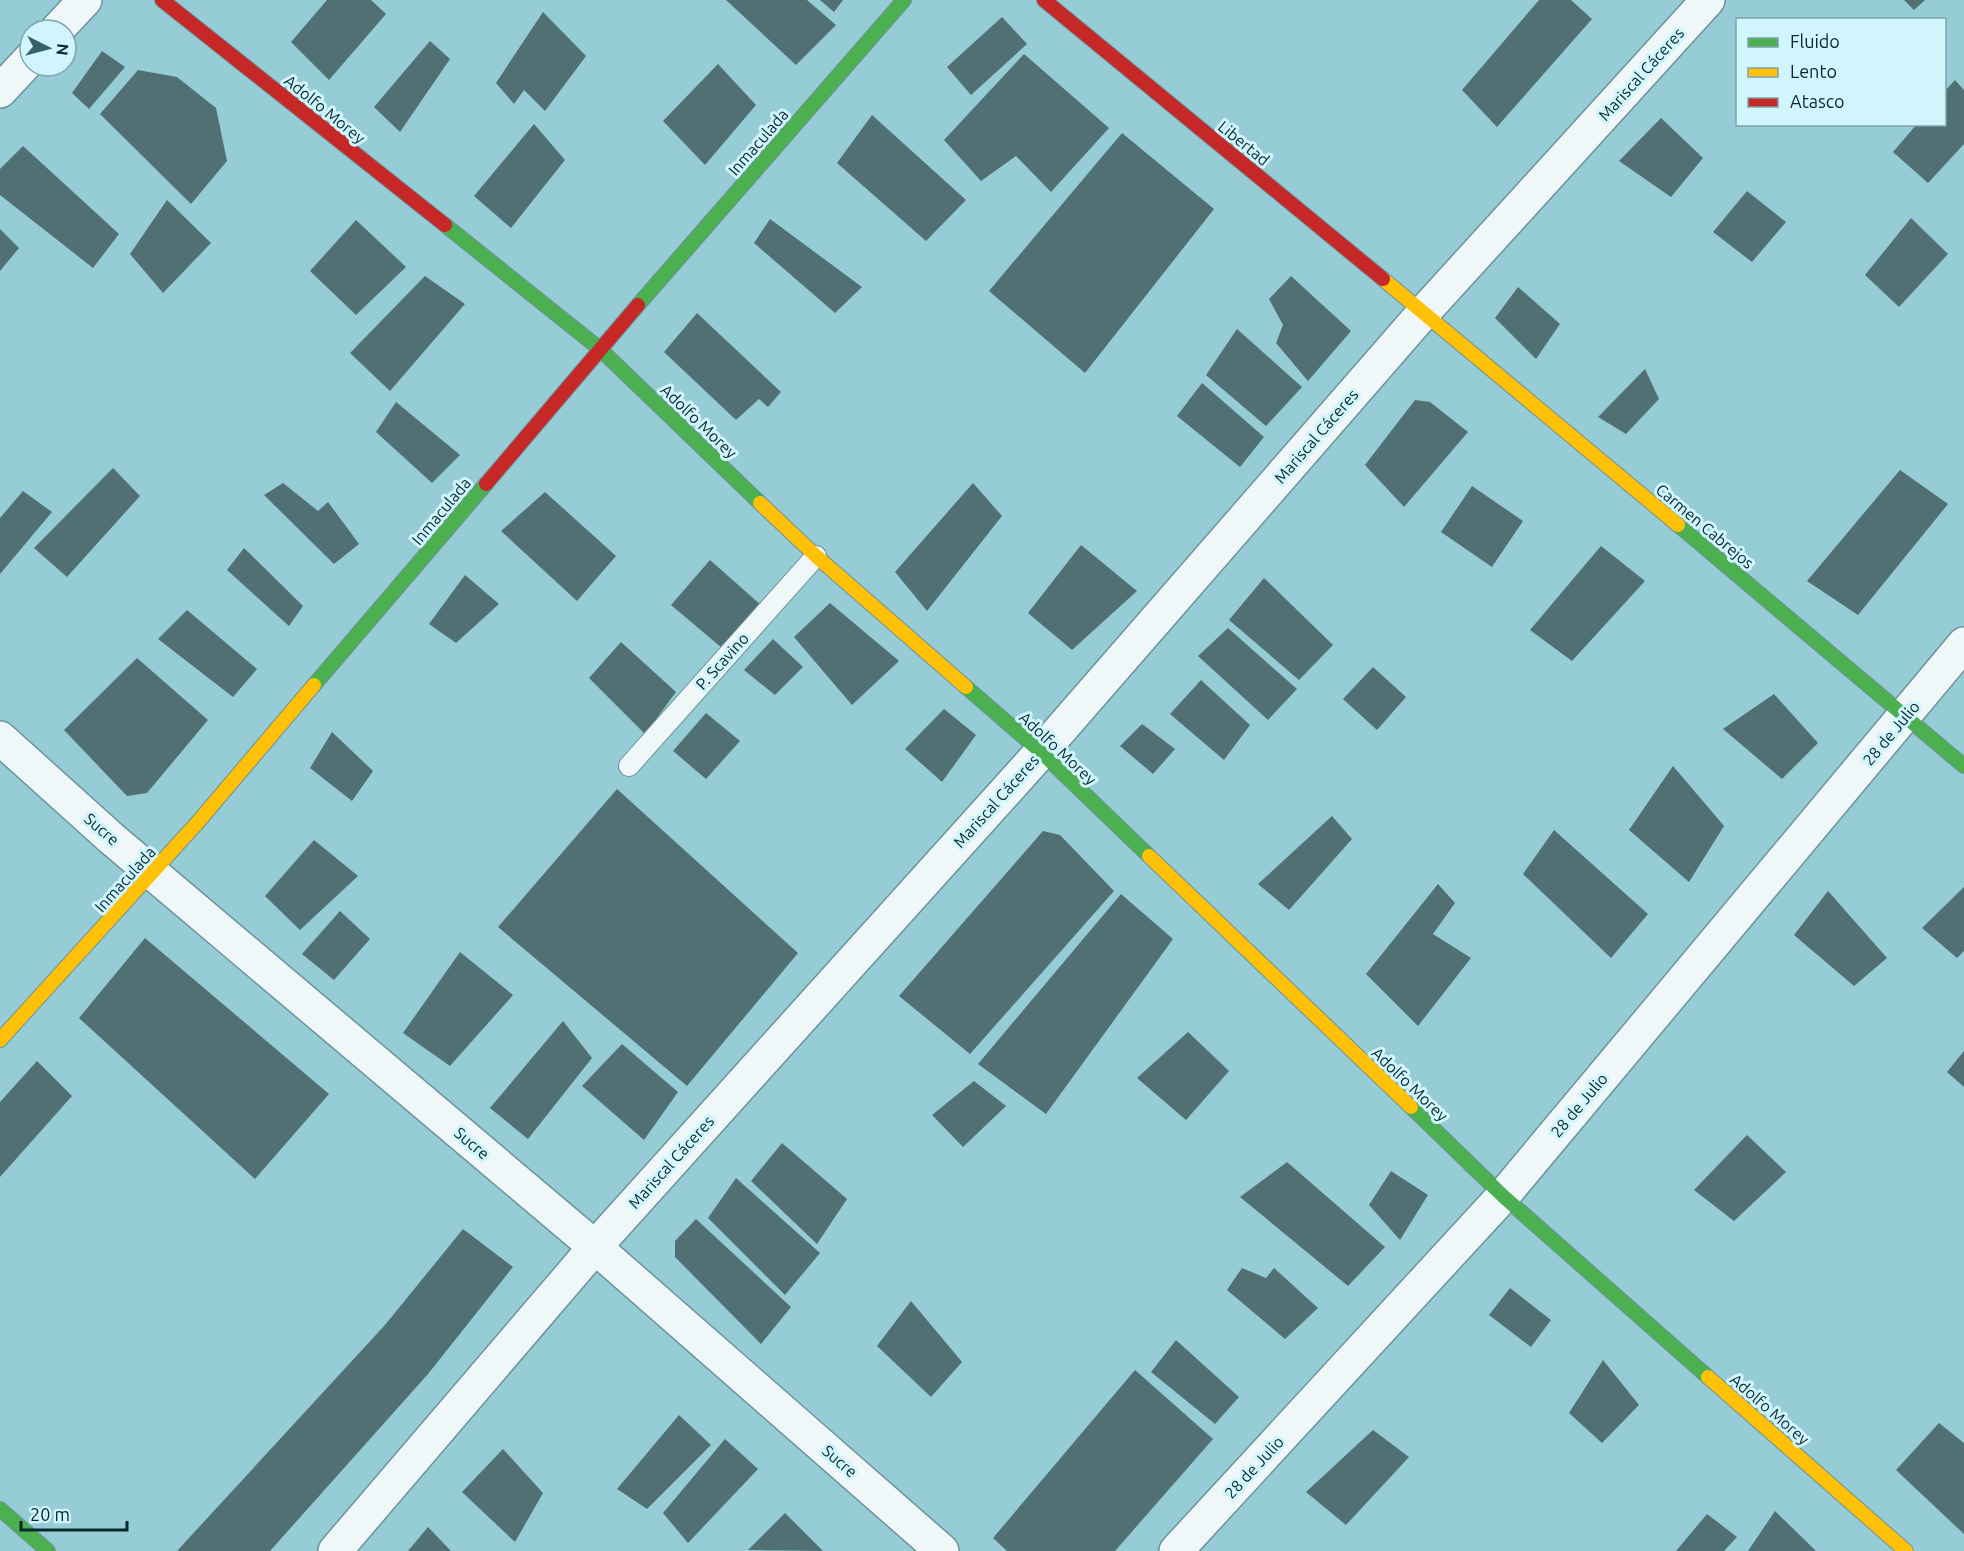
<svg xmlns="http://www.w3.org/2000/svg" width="1964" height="1551" font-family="Ubuntu,sans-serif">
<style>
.building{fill:#517074}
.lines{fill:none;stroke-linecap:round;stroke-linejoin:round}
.lane-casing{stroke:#6c939a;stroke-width:22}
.street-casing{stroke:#6c939a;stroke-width:36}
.fast-casing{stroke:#6c939a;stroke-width:16}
.slow-casing{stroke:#6c939a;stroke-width:16}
.jam-casing{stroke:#6c939a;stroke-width:16}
.lane{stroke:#eff7f9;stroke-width:20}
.street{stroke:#eff7f9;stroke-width:33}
.fast{stroke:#4caf50;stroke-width:14}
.slow{stroke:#ffc107;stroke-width:14}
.jam{stroke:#c62828;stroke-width:14}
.labels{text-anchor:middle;stroke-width:6;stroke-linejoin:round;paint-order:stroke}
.street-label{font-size:16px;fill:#07282d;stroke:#d1f5fc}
</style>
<rect width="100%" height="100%" fill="#96ccd5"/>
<!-- building -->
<g class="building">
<polygon points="327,0 371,0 386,14 329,80 291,42"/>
<polygon points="726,0 807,0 836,25 796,65"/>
<polygon points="820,0 843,0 834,12"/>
<polygon points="1539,0 1571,0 1592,19 1497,127 1462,90"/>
<polygon points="1904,0 1925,0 1914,10"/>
<polygon points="543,12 586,56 545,111 524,90 514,104 496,83"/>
<polygon points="1002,17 1027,44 971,95 947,67"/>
<polygon points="430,41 450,59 400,132 374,107"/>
<polygon points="102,51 125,67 89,109 72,93"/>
<polygon points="1024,54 1109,128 1051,192 1016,156 981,181 944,140"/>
<polygon points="718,64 756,105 705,165 663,121"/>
<polygon points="138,70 177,77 216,108 227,161 191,204 100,114"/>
<polygon points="1955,80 1964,90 1964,144 1928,183 1893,152 1917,124 1944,124 1944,92"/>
<polygon points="872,115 966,200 926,241 837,163"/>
<polygon points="1661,118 1703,158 1671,197 1619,161"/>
<polygon points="534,124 565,160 511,228 474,196"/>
<polygon points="1122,133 1214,209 1085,373 989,291"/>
<polygon points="23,146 119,234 93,268 0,195 0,169"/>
<polygon points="1747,191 1786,222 1752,262 1713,232"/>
<polygon points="167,200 211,243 163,293 130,254"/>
<polygon points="1911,218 1948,254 1899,307 1865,275"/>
<polygon points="770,219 862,287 835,313 754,243"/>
<polygon points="356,220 406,267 356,315 310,271"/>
<polygon points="0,229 19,248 0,271"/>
<polygon points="425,276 465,304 390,391 350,353"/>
<polygon points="1291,276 1351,331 1308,381 1276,343 1283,325 1269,299"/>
<polygon points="1518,287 1560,324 1536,359 1495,318"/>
<polygon points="697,313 781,392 768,407 759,399 736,420 664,352"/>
<polygon points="1237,329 1302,387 1266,426 1206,375"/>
<polygon points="1645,369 1659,399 1626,434 1598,417"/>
<polygon points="1202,383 1264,437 1240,467 1177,416"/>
<polygon points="1415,400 1430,402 1468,432 1404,507 1365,465"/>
<polygon points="396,402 460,455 432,483 376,432"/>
<polygon points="113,468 140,496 67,577 34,548"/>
<polygon points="1900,470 1948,504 1858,615 1807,581"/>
<polygon points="283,483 318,511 328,502 359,544 334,564 264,495"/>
<polygon points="973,483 1002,516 927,611 895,572"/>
<polygon points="1472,486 1523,521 1492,567 1441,532"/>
<polygon points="23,491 52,512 0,574 0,518"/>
<polygon points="545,492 616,556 577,601 501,531"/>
<polygon points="1081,545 1137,591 1072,650 1028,613"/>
<polygon points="1601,546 1645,581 1572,661 1530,630"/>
<polygon points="244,548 303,606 289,626 227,570"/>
<polygon points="710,560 762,606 722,648 671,605"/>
<polygon points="465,575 499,604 456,643 429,624"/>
<polygon points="1264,578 1333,645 1299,680 1229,620"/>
<polygon points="830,603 899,661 852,705 794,637"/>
<polygon points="187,610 257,669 233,697 158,639"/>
<polygon points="1228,628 1297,689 1268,720 1198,656"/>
<polygon points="773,639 803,667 775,695 744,670"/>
<polygon points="621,642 676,692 645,734 589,678"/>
<polygon points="137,658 208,720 147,793 127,796 64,730"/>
<polygon points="1373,667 1406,697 1377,730 1343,699"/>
<polygon points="1201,680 1250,725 1224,760 1170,714"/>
<polygon points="1774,694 1818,743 1782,779 1723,729"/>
<polygon points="944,709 976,735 942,782 905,749"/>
<polygon points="706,713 740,741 706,779 673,751"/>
<polygon points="1142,724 1175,749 1153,774 1120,746"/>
<polygon points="332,732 373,771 352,801 310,768"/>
<polygon points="1673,766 1724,826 1689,882 1629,830"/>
<polygon points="617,789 798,953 687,1086 498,927"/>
<polygon points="1332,816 1352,839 1289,910 1258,884"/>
<polygon points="1554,830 1648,914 1611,958 1523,874"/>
<polygon points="1043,831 1060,835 1114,891 970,1054 899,996"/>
<polygon points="314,840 358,876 300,930 265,896"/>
<polygon points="1438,884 1455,903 1433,934 1471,958 1418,1026 1366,974"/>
<polygon points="1964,887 1964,951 1957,958 1922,928"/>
<polygon points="1828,891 1887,958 1854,986 1794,935"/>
<polygon points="1121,894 1173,939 1046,1114 978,1064"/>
<polygon points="340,911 370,939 334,980 302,954"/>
<polygon points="145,938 329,1094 255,1179 79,1018"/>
<polygon points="460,952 513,995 450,1066 403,1033"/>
<polygon points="563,1021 592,1058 528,1139 490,1108"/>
<polygon points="1188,1032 1229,1071 1186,1120 1137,1078"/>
<polygon points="622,1044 678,1092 644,1140 582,1086"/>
<polygon points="1964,1051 1964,1087 1947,1072"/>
<polygon points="37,1061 72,1096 0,1177 0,1102"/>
<polygon points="974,1081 1006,1106 963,1147 932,1115"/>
<polygon points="1747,1135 1786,1172 1734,1221 1694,1190"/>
<polygon points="782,1143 847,1199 817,1244 751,1181"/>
<polygon points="1287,1162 1385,1247 1348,1286 1240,1197"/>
<polygon points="1391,1171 1428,1195 1400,1240 1369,1205"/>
<polygon points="736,1178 820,1253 785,1295 708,1218"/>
<polygon points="696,1219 791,1307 761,1344 675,1257 675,1241"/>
<polygon points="463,1229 513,1267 428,1374 270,1551 177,1551 385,1325"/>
<polygon points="1242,1268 1266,1278 1274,1268 1318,1308 1285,1339 1227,1290"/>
<polygon points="1510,1288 1551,1320 1531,1347 1489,1315"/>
<polygon points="911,1301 962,1362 931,1397 877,1346"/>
<polygon points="1176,1340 1239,1397 1215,1424 1151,1372"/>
<polygon points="1603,1360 1639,1405 1602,1443 1569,1413"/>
<polygon points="1135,1370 1213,1439 1115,1551 1007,1551 993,1538"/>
<polygon points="679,1415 711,1445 647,1509 617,1489"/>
<polygon points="1939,1423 1964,1443 1964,1534 1896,1470"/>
<polygon points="1373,1430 1409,1457 1346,1525 1306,1492"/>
<polygon points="725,1439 758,1469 688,1543 663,1513"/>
<polygon points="503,1449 543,1493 515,1542 462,1492"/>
<polygon points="1775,1511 1816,1551 1748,1551"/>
<polygon points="785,1513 823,1551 748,1550"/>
<polygon points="1707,1514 1737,1537 1724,1551 1676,1551"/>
<polygon points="428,1527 451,1551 408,1551"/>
</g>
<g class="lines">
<defs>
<polyline id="lane" points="629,766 816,556"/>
<g id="street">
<polyline points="57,30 85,0"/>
<polyline points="0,91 30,59"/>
<polyline points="0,738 111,838 595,1247 942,1551"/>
<polyline points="335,1551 595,1247 1041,752 1424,312 1708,0"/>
<polyline points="1176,1551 1503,1196 1964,644"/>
</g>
<g id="fast">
<polyline points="445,225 600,349 760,503"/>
<polyline points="638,305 904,0"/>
<polyline points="1678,525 1964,766"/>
<polyline points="314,685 486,484"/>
<polyline points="966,687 1041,752 1149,856"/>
<polyline points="1411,1107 1503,1196 1708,1377"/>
<polyline points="0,1509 48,1551"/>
</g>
<g id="slow">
<polyline points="1383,279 1678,525"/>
<polyline points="760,503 816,556 966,687"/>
<polyline points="1149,856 1411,1107"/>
<polyline points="0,1040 198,822 314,685"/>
<polyline points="1708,1377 1906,1551"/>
</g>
<g id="jam">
<polyline points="162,0 445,225"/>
<polyline points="1044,0 1383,279"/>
<polyline points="486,484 638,305"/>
</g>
</defs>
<!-- lane casing -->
<use href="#lane" class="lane-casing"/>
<!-- street casing -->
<use href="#street" class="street-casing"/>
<!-- fast casing -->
<use href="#fast" class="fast-casing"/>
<!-- slow casing -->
<use href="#slow" class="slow-casing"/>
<!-- jam casing -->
<use href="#jam" class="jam-casing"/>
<!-- lane -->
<use href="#lane" class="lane"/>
<!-- street -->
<use href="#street" class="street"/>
<!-- fast -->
<use href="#fast" class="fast"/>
<!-- slow -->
<use href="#slow" class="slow"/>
<!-- jam -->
<use href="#jam" class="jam"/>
</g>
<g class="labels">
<!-- street labels -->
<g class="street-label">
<text transform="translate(1641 74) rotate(-48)" y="6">Mariscal Cáceres</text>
<text transform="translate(325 109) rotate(39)" y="6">Adolfo Morey</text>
<text transform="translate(758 142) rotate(-49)" y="6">Inmaculada</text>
<text transform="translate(1244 143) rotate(39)" y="6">Libertad</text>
<text transform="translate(699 421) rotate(44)" y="6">Adolfo Morey</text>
<text transform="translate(1316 436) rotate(-49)" y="6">Mariscal Cáceres</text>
<text transform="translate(441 511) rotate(-50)" y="6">Inmaculada</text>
<text transform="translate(1705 526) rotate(40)" y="6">Carmen Cabrejos</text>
<text transform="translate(722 661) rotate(-48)" y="6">P. Scavino</text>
<text transform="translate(1891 733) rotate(-50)" y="6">28 de Julio</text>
<text transform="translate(1058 748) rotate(43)" y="6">Adolfo Morey</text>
<text transform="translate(996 801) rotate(-48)" y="6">Mariscal Cáceres</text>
<text transform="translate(102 829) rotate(41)" y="6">Sucre</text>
<text transform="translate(125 879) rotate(-48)" y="6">Inmaculada</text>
<text transform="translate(1410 1084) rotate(44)" y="6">Adolfo Morey</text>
<text transform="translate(1579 1105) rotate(-50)" y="6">28 de Julio</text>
<text transform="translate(472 1143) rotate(40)" y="6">Sucre</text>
<text transform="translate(671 1162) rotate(-48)" y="6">Mariscal Cáceres</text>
<text transform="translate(1770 1409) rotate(41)" y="6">Adolfo Morey</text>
<text transform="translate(840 1461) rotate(41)" y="6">Sucre</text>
<text transform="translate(1254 1467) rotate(-47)" y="6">28 de Julio</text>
</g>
</g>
<!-- legend -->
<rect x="1736" y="18" width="210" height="108" fill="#d1f5fc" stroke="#80a3a9" stroke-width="1.5"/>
<rect x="1748" y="38" width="30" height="9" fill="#4caf50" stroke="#80a3a9" stroke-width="1.5"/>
<text x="1790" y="48" font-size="18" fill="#07282d">Fluido</text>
<rect x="1748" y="68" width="30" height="9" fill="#ffc107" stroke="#80a3a9" stroke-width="1.5"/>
<text x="1790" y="78" font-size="18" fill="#07282d">Lento</text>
<rect x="1748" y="98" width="30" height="9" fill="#c62828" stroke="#80a3a9" stroke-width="1.5"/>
<text x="1790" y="108" font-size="18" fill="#07282d">Atasco</text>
<!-- north arrow -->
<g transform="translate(48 48) rotate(96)"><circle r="28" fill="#d1f5fc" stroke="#80a3a9" stroke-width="1.5"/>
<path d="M0-4.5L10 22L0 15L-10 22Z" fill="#396168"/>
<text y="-9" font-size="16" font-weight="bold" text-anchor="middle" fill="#07282d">N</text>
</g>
<!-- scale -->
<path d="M21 1521v9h106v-9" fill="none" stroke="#07282d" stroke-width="3"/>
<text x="30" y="1521" font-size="18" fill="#07282d" stroke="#d1f5fc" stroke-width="4.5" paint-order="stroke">20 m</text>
</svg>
